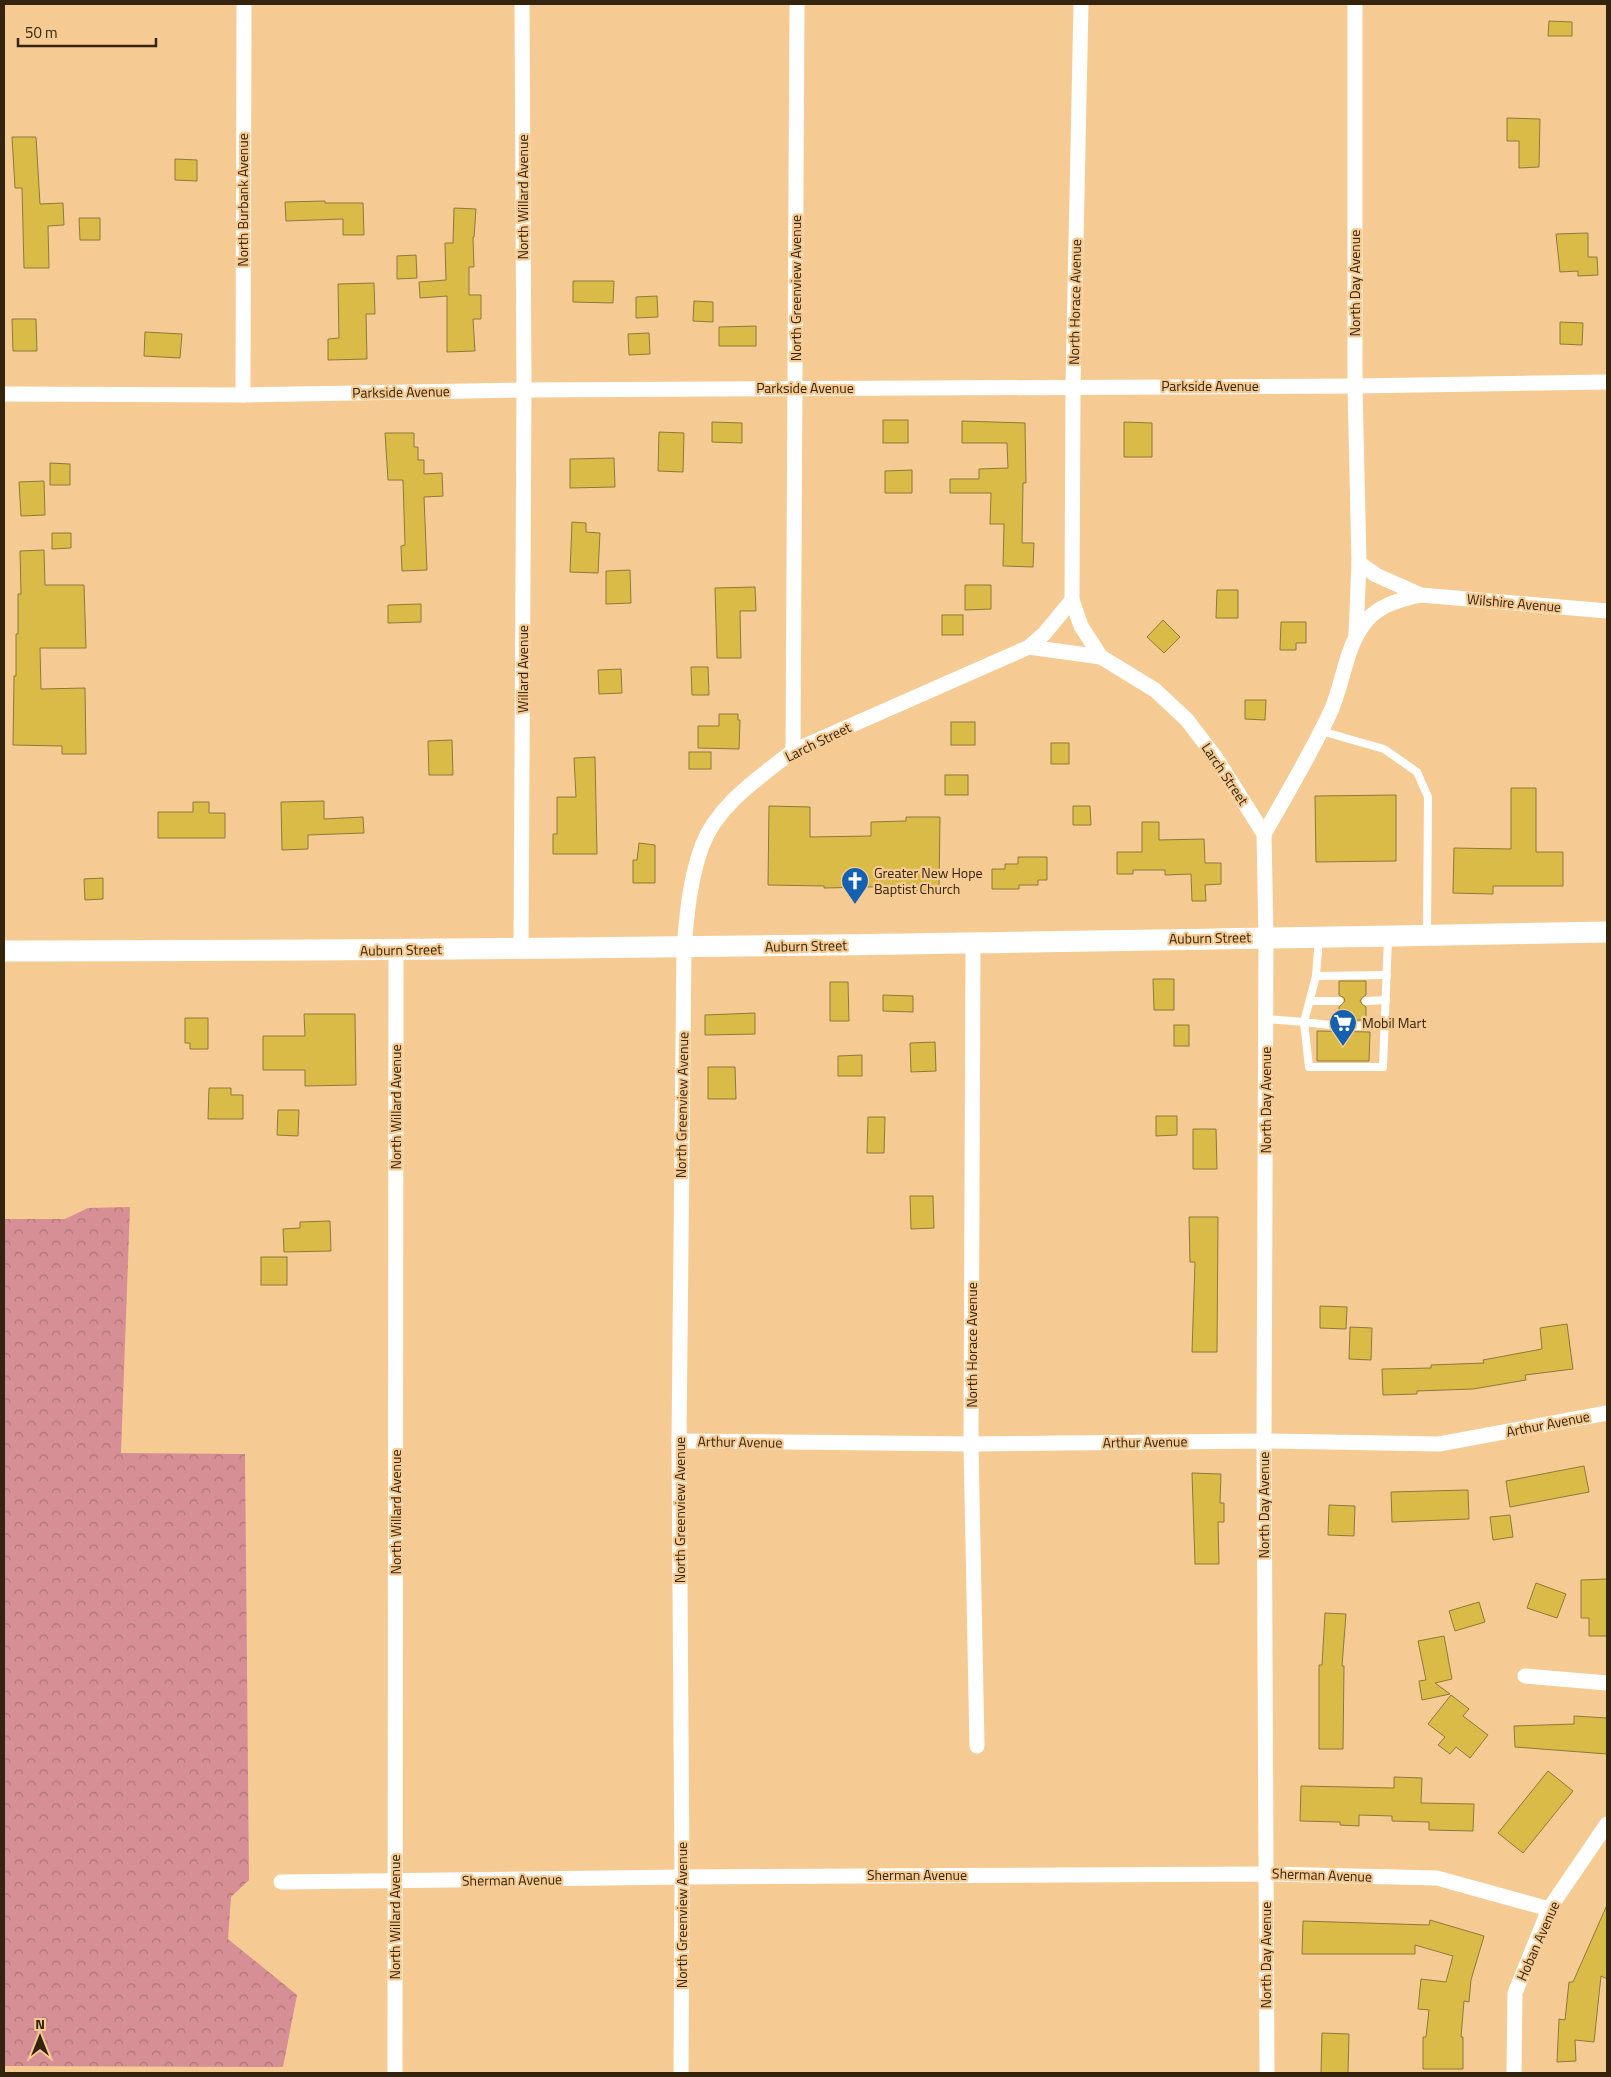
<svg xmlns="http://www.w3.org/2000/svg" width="1611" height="2077" font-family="'Titillium Web',sans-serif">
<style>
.forest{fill:url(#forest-crowns)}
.building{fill:#dabb48;stroke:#8c7a3a}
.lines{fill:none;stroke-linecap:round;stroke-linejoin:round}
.service{stroke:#fff;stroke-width:8}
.minor{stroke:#fff;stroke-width:15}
.secondary{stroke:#fff;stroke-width:21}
.labels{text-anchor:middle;stroke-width:4.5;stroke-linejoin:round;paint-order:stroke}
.street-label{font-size:14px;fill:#34240d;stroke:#f6cb93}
.poi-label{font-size:14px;fill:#34240d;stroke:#f6cb93;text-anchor:start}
</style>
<defs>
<pattern id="forest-crowns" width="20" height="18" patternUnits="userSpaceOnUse" patternTransform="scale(1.25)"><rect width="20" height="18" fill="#d58f95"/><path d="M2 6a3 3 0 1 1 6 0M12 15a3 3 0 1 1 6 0" fill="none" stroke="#ae7578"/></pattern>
</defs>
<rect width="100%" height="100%" fill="#f6cb93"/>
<!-- forest -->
<polygon class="forest" points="130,1207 121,1453 245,1454 249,1880 231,1897 228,1939 297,1995 283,2067 4,2066 4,1219 65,1219 88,1208"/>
<!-- building -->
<g class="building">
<polygon points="1549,21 1572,22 1572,36 1548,36"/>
<polygon points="1507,118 1540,119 1539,167 1519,168 1519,141 1507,141"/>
<polygon points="12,137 36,137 40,204 63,203 64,225 48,226 49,268 24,268 22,188 15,188"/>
<polygon points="175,159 197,160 197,181 175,180"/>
<polygon points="325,201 325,203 363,203 364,235 343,235 343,219 286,221 285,202"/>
<polygon points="454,208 476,209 474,237 473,237 474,267 469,267 469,295 481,295 481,319 473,319 475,351 447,352 447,296 420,298 419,282 446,280 445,243 453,243"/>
<polygon points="79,218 100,218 100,240 80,240"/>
<polygon points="1588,233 1588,257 1597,257 1598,275 1578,276 1578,271 1560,272 1556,234"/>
<polygon points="416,255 417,278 397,279 397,256"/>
<polygon points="573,281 614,281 613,303 573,302"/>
<polygon points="374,283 375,314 366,314 367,359 328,360 328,339 339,338 338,284"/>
<polygon points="657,296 658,317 636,318 636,297"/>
<polygon points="694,301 713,302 713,322 693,321"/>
<polygon points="12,319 36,319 37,351 13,351"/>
<polygon points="1560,322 1583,323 1582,345 1560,344"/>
<polygon points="756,326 756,346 719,346 719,327"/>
<polygon points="145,332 182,334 180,358 144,356"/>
<polygon points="649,333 650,354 629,355 628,334"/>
<rect x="883" y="420" width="25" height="23"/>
<polygon points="962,421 1025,423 1026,483 1023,483 1022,543 1034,543 1033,567 1003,566 1004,524 990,524 991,493 950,493 950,479 979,479 979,469 1008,468 1007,443 962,443"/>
<polygon points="712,422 742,423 742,443 712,442"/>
<polygon points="1124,422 1152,423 1152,457 1124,457"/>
<polygon points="659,432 684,433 683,472 658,471"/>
<polygon points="385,433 414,433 414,447 418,447 418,460 424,460 424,474 442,473 443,496 424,497 427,570 402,571 401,546 405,545 403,480 388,480"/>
<polygon points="614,458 615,487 570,488 570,459"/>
<polygon points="50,463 70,464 70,485 50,485"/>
<polygon points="912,470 912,493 885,493 885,471"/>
<polygon points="44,481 45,515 21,516 19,482"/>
<polygon points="572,522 586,523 586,532 600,533 598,573 570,572"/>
<polygon points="52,533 71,533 71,548 52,549"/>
<polygon points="44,550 45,585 84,585 86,648 40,648 41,689 85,688 86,754 62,754 62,746 13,745 14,676 16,676 16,634 18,634 18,594 21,594 20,551"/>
<polygon points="630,570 631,603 606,604 606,571"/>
<polygon points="965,585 991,585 991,609 965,610"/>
<polygon points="755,587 756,611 740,611 741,658 717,658 715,588"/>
<polygon points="1217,590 1238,590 1238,618 1216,618"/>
<polygon points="421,604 421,622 388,623 388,605"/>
<rect x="942" y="615" width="21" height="20"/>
<polygon points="1163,620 1180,637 1164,653 1147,637"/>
<polygon points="1281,622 1306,622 1306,643 1296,643 1296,650 1280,650"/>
<polygon points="691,667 708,667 709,695 692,695"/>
<polygon points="621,669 622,693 599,694 598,670"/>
<polygon points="1245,700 1266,700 1265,720 1245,719"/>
<polygon points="719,714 738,714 738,720 740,720 739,749 698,748 698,726 719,726"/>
<rect x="951" y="722" width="24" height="23"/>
<polygon points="452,740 453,775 429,775 428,741"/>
<rect x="1051" y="743" width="18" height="21"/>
<rect x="689" y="752" width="22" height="17"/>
<polygon points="595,757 597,854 553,854 553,834 557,834 557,797 576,797 574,758"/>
<rect x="945" y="775" width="23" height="20"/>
<polygon points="1511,788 1536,788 1536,852 1563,852 1563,886 1493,886 1493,894 1453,893 1454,848 1511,849"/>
<polygon points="1396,795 1396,861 1316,862 1315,796"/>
<polygon points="324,801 324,819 363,817 364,833 308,835 308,849 282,850 281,802"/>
<polygon points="193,802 209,802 209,813 225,813 225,838 158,838 158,812 193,812"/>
<polygon points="769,806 810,807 810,837 871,836 871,822 906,821 906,817 940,817 939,890 913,891 913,886 824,888 824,886 768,885"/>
<polygon points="1073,806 1090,806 1091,825 1073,825"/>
<polygon points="1142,822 1159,822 1159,840 1204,839 1205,863 1221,863 1221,884 1205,885 1206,901 1192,901 1191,874 1165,875 1165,870 1133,870 1133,874 1117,874 1117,852 1142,852"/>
<polygon points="639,843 655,845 655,883 633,883 633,860 637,860"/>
<polygon points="1018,857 1047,857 1047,880 1038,880 1038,885 1019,885 1019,889 992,889 992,869 1005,869 1005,864 1018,864"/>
<polygon points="103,878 103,899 85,900 84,879"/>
<polygon points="1153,979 1174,979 1174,1010 1154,1010"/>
<polygon points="1339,981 1366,981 1366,995 1363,997 1360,1001 1362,1004 1366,1007 1366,1020 1339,1020 1339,1007 1345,1001 1344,998 1339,995"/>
<polygon points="830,982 848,982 849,1021 830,1021"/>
<polygon points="883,995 913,996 913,1012 883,1011"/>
<polygon points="755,1013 755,1034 705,1035 705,1015"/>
<polygon points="304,1014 355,1014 356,1085 305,1086 305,1070 263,1070 263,1036 305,1036"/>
<polygon points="185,1018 208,1018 208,1049 190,1049 190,1043 185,1043"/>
<rect x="1174" y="1025" width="15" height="21"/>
<polygon points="1317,1031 1370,1032 1369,1061 1317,1061"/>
<polygon points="935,1042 936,1071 911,1072 910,1043"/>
<polygon points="862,1055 862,1076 838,1076 838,1056"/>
<polygon points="708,1067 735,1067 736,1099 708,1099"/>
<polygon points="209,1088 231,1088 231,1095 243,1095 243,1119 208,1119"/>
<polygon points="278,1110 299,1110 298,1136 277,1135"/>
<polygon points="1156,1116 1177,1116 1177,1135 1156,1136"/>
<polygon points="868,1117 885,1117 884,1153 867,1153"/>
<polygon points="1193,1129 1216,1129 1217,1169 1193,1169"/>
<polygon points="910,1196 933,1196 934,1228 911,1229"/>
<polygon points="1189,1217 1218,1217 1217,1352 1192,1352 1195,1262 1190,1262"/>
<polygon points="330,1221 331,1251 284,1252 283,1229 300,1228 300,1222"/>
<rect x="261" y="1257" width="26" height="28"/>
<polygon points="1320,1306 1347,1307 1346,1329 1320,1328"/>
<polygon points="1567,1324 1573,1369 1525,1375 1526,1380 1473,1389 1417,1391 1417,1394 1383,1395 1382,1369 1431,1368 1431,1365 1484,1363 1483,1360 1542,1349 1540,1328"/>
<polygon points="1350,1327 1372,1328 1371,1360 1349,1359"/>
<polygon points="1584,1466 1589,1492 1510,1507 1506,1481"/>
<polygon points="1192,1473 1221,1474 1220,1503 1224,1503 1224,1522 1218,1522 1219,1564 1195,1564"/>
<polygon points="1468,1490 1469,1519 1392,1522 1391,1492"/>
<polygon points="1329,1505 1355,1506 1354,1536 1328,1535"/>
<polygon points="1510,1515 1513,1537 1493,1540 1490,1517"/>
<polygon points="1607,1579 1607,1636 1589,1636 1589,1618 1581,1618 1581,1580"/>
<polygon points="1536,1583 1566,1594 1557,1618 1527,1608"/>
<polygon points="1479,1602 1485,1622 1455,1631 1449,1611"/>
<polygon points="1325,1613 1346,1614 1342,1666 1344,1666 1343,1749 1319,1749 1319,1665 1322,1665"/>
<polygon points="1444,1636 1452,1679 1435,1683 1450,1694 1422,1700 1419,1681 1426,1680 1418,1641"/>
<polygon points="1451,1695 1469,1709 1463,1716 1488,1735 1470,1758 1456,1747 1450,1754 1438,1745 1445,1737 1428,1724"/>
<polygon points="1574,1716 1607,1718 1607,1754 1515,1747 1514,1726 1574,1724"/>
<polygon points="1548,1771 1573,1791 1523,1853 1498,1833"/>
<polygon points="1394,1777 1422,1778 1421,1803 1474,1804 1473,1831 1429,1830 1429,1822 1392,1821 1392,1816 1359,1815 1359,1826 1340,1825 1340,1822 1300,1821 1301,1786 1394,1788"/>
<polygon points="1607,1905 1607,1979 1601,1976 1594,2042 1575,2040 1576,2061 1557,2062 1559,2019 1565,2020 1569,1982 1573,1982"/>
<polygon points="1430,1920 1484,1936 1471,1980 1469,2002 1464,2001 1461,2037 1463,2037 1463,2069 1423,2069 1423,2037 1426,2037 1429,2010 1418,2009 1421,1979 1446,1982 1453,1956 1415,1945 1415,1954 1302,1954 1303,1921 1429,1925"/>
<polygon points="1322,2033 1349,2034 1348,2073 1321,2073"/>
</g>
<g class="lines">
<!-- service -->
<g class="service">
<polyline points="1321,731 1384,749 1417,772 1428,797 1427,933"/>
<polyline points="1319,938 1316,976 1304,1022 1338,1026 1385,1026"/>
<polyline points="1316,976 1387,975"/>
<polyline points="1310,1001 1339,1001"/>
<polyline points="1366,1001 1386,1000"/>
<polyline points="1266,1019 1304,1022 1309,1067 1383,1067 1388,938"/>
</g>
<!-- minor -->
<g class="minor">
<polyline points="4,394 243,395 524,390 1355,386 1607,382"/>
<polyline points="243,395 244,4"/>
<polyline points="1421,595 1607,611"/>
<polyline points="1072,600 1073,386 1081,4"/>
<polyline points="1356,634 1359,563"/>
<polyline points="1029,647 1101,657"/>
<polyline points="793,751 797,4"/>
<path d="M1264,834C1287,794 1310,755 1330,713C1345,681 1345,640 1372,615C1385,603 1404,599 1421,595L1376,575L1359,563L1355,386V4"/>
<polyline points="973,944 971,1444 977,1746"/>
<polyline points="521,948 524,390 522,4"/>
<polyline points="679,1441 971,1444 1264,1441 1439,1444 1607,1413"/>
<polyline points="1525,1676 1607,1683"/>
<polyline points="281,1882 682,1877 1265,1874 1437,1878 1549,1909"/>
<polyline points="395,2073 396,951"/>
<path d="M681,2073L682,1877L679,1441L684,947C687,913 690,879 702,846C717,805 760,777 793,751L1029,647L1044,634L1072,600L1081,626L1101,657L1155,690L1187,720L1216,758L1264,834L1266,937L1264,1441L1267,2073"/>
<polyline points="1514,2073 1515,1993 1549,1909 1607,1824"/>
</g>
<!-- secondary -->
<path class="secondary" d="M4,951C538,951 1073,942 1607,932"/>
</g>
<!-- icons -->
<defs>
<symbol id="church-pin" viewBox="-11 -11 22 30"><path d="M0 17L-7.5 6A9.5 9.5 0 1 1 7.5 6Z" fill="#1361b0" stroke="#f6cb93"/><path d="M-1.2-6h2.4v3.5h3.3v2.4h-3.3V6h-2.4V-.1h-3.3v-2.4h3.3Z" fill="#fff"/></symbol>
<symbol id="supermarket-pin" viewBox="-11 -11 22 30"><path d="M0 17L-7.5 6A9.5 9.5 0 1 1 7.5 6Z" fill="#1361b0" stroke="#f6cb93"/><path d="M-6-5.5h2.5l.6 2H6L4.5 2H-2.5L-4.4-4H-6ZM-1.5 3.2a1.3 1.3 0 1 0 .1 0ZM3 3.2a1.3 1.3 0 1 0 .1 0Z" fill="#fff"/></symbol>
</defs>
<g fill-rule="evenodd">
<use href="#church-pin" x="839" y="865" width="32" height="43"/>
<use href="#supermarket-pin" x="1327" y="1007" width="32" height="43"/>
</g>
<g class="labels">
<!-- street labels -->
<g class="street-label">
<text transform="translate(523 197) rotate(-90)" y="5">North Willard Avenue</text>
<text transform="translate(243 200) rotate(-90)" y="5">North Burbank Avenue</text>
<text transform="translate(1355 283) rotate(-90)" y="5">North Day Avenue</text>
<text transform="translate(796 288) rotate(-90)" y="5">North Greenview Avenue</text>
<text transform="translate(1075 302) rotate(-89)" y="5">North Horace Avenue</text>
<text x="1210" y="391">Parkside Avenue</text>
<text x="805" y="393">Parkside Avenue</text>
<text transform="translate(401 392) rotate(-1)" y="5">Parkside Avenue</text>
<text transform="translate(1514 603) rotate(5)" y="5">Wilshire Avenue</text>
<text transform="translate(523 669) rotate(-90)" y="5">Willard Avenue</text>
<text transform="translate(818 742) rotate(-26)" y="5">Larch Street</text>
<text transform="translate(1225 774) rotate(56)" y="5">Larch Street</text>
<text transform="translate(1210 938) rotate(-1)" y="5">Auburn Street</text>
<text transform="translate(806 946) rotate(-1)" y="5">Auburn Street</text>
<text transform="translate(401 950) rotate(-1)" y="5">Auburn Street</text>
<text transform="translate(1266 1100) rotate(-90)" y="5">North Day Avenue</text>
<text transform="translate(682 1105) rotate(-89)" y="5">North Greenview Avenue</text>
<text transform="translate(396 1107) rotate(-90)" y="5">North Willard Avenue</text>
<text transform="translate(972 1345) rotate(-90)" y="5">North Horace Avenue</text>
<text transform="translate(1548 1424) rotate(-11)" y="5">Arthur Avenue</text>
<text transform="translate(740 1442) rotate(1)" y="5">Arthur Avenue</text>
<text transform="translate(1145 1442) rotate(-1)" y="5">Arthur Avenue</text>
<text transform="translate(1264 1505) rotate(-90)" y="5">North Day Avenue</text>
<text transform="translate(680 1510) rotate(-90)" y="5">North Greenview Avenue</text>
<text transform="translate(396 1512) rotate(-90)" y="5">North Willard Avenue</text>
<text x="917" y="1880">Sherman Avenue</text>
<text transform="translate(1322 1875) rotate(2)" y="5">Sherman Avenue</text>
<text transform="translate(512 1880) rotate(-1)" y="5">Sherman Avenue</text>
<text transform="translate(682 1915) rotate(-90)" y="5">North Greenview Avenue</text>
<text transform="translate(395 1917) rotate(-90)" y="5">North Willard Avenue</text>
<text transform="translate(1538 1941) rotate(-66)" y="5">Hoban Avenue</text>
<text transform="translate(1266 1955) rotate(-90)" y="5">North Day Avenue</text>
</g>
<!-- poi labels -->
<g class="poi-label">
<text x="874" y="878">Greater New Hope<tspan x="874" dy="16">Baptist Church</tspan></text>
<text x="1362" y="1028">Mobil Mart</text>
</g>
</g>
<!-- border -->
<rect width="1611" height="2077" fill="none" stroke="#34240d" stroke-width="10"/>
<!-- north arrow -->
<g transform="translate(40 2037)" stroke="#f6cb93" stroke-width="4" paint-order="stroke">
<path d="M0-4L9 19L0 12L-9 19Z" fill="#34240d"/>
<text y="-8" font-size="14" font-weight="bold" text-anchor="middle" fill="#34240d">N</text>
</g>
<!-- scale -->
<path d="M18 38v8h138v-8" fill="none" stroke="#34240d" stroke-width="2.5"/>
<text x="25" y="38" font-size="15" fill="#34240d" stroke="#f6cb93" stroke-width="4" paint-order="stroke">50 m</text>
</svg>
